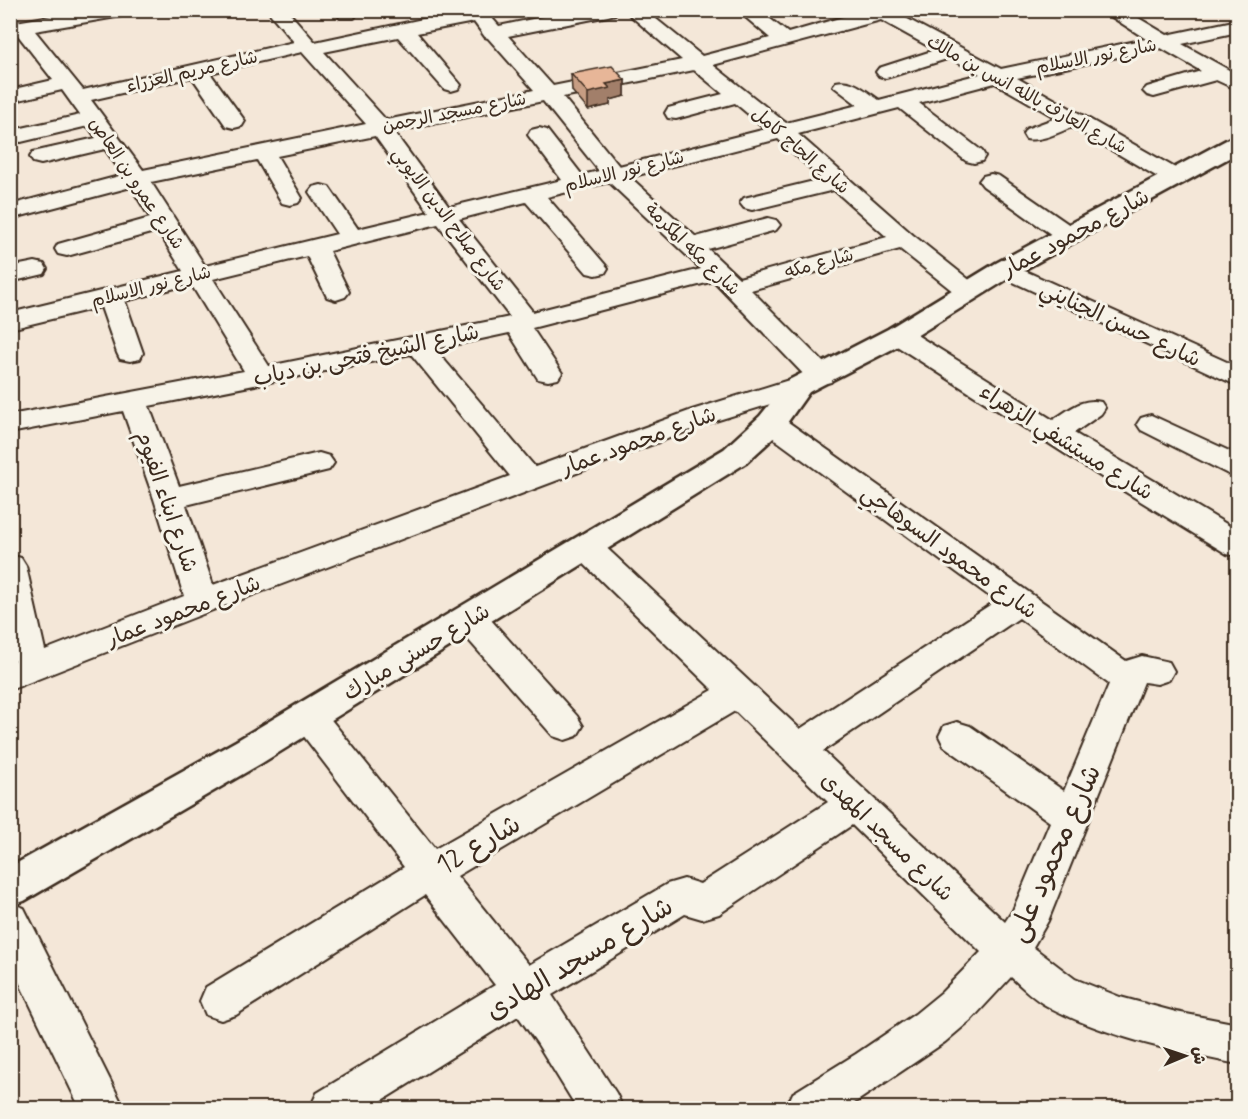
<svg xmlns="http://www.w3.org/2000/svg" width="1248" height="1119" font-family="Mynerve,'Playpen Sans Arabic',sans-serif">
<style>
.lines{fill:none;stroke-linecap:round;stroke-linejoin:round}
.minor-casing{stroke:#3b2a1e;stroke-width:4}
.tertiary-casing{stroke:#3b2a1e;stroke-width:5}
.minor{fill:#f7f3e8;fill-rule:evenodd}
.tertiary{fill:#f7f3e8;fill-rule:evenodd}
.wall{fill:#c79d83;stroke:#3b2a1e;stroke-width:1.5}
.shaded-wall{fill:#a27f6a;stroke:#3b2a1e;stroke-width:1.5}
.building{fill:#e7b698;stroke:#3b2a1e;stroke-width:1.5}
.labels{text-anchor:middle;stroke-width:6;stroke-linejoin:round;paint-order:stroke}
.far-street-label{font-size:18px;fill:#3b2a1e;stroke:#f7f3e8}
.street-label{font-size:22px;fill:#3b2a1e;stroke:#f7f3e8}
.near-street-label{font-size:27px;fill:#3b2a1e;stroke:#f7f3e8}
</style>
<rect width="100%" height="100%" fill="#f4e7d8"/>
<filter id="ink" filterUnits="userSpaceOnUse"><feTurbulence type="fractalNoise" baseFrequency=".0167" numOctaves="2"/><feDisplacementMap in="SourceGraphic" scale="12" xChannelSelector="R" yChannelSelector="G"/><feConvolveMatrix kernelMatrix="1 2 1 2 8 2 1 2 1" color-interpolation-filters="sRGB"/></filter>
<g filter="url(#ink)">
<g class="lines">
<defs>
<g id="minor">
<path d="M85,10H131L129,14L122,16L35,31L83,90L294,42L267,10H287L315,42L465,10H485L499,26L576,10H617L615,14L608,16L508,36L553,86L682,60L624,10H645L702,56L770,38L737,10H759L788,33L867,10H906L900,15L1001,69L1146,39L1101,10H1125L1167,35L1238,20V32L1182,44L1238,75V90L1216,80L1154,97L1147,95L1143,91L1147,87L1201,71L1161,48L1017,78L1184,173L1187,178L1184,183L1176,185L1168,183L1072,127C1057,133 1041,142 1026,139L1023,134L1026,129L1056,118L995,83L919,103L982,151L985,156L982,161L974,163L966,161L899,108L798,134L913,235L977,286L981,291L977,296L968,299L959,296L900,249L751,290L831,370L835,376L831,382L821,384L811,382L714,281L532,328L562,373L558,379L548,381L538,379L509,333L435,349L535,467L692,410L789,380L799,377L809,380L813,386L809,392L712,422L213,610L10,690V663L14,662L10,646V555L21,558L26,566L45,650L184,596L154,499L123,411L10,433V415L244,371L191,284L125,301L143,353L140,359L130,361L120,359L117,353L101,307L10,329V313L183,271L158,231L67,256L58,254L55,249L58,244L150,218L131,187L10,219V205L123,175L105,149L41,164L33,162L30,157L33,152L96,138L88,126L21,142L13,140L10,136L13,130L80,115L62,90L10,102V90L53,80L17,34L10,35V23ZM881,20L935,50L879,68L876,72L879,76L886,78L893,76L950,58L980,74L879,100C866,91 852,78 836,82L833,86L858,105L786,123L713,65ZM474,22L485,37L488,38L534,90L386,120L324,52L398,37L444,89L451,91L458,89L461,85L417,33ZM302,52L366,124L143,170L91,100L192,77L226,126L234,128L242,126L245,121L210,73ZM694,70L723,94L668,108L665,113L668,118L676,119L735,103L766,129L619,166L563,97ZM543,101L599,171L582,175L547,130L539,128L531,130L528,135L562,180L449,207L394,132ZM375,136L429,212L358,229L329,187L321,185L313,187L309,192L337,234L205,266L151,182L257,160L282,203L290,205L298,203L302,198L277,156ZM778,139L822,179L744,198L740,203L744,208L752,210L834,190L887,237L739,278L708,249L776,230L780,225L776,220L768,218L696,237L630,177ZM609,182L701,269L533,312L459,219L526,202L587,273L596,275L605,273L608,268L547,197ZM438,224L510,317L269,366L213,279L307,256L327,297L336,300L345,297L349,292L329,251ZM411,354L510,476L213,585L186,505L329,470L334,463L329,456L319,453L179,486L149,406Z"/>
<polygon points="335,10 354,10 357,14 354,18 340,18"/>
<polygon points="991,174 999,176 1077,230 1080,235 1077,240 1068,242 1059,240 983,186 979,181 983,176"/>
<polygon points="35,262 44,264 47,269 44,274 10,282 10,267"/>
<polygon points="1005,262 1238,367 1238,386 996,274 993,269 996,264"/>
<path d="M898,327L907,329L1053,420C1069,410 1082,397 1101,402L1105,408L1101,414L1074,433L1238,531V557L1227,554L1106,480L889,341L885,335L889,329Z"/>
<path d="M771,414L781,417L1126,661L1142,656L1169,662L1174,671L1169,680L1157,684L1144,682L1048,921L1033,947L1075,979L1120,997L1176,1012L1238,1024V1064C1173,1051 1106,1037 1047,1006C1034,999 1022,987 1011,977L972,1019L945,1042L847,1108H786L793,1093L856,1054L915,1014L942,992L981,952L852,825L719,914L702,919L685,914L552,995L616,1093L623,1108H577L537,1043L518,1016L370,1108H310L317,1093L495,985L425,895L236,1015L221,1020L206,1015L200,1001L206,987L404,867L296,726L290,716L296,706L308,702L320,706L435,849L713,690L575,555L570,547L575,539L586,536L597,539L800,729L996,601L761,429L757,423L761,417ZM1019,618L1109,684L1064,791L970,726L957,722L944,726L939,736L944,746L1050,822L1013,910L1005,922L823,751ZM735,711L828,802L700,884L684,879L667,884L529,965L457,876Z"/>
<polygon points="1151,415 1238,455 1238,477 1228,474 1141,430 1137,424 1141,418"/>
<polygon points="470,607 482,610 577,716 583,726 577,736 565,740 553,736 458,628 454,619 458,610"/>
<polygon points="10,903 24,908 124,1108 80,1108 10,963"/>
</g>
<polygon id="tertiary" points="1238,136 1238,153 1014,275 908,341 809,392 782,430 746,463 262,763 24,901 10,906 10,867 236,741 724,449 760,416 789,380 888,329 996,263 1230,138"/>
</defs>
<!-- minor casing -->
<use href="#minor" class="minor-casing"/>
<!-- tertiary casing -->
<use href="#tertiary" class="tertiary-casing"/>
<!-- minor -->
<use href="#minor" class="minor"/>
<!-- tertiary -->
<use href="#tertiary" class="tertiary"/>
</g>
<!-- wall -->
<polygon class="wall" points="571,74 625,80 625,96 610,100 610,105 588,110 572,91"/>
<!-- shaded-wall -->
<polygon class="shaded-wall" points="625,80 625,96 610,100 610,105 588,110 588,93 606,84"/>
<!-- building -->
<polygon class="building" points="612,66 625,80 606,84 610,88 588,93 571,74"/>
</g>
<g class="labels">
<!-- far-street labels -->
<g class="far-street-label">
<text transform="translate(1096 56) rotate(-11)" y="6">شارع نور الاسلام</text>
<text transform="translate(192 71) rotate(-13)" y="6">شارع مريم العزراء</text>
<text transform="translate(1027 94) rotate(29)" y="6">شارع العارف بالله انس بن مالك</text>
<text transform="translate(454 112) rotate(-11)" y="6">شارع مسجد الرحمن</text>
<text transform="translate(801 150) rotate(41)" y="6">شارع الحاج كامل</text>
<text transform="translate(624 171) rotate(-14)" y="6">شارع نور الاسلام</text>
<text transform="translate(137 183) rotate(56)" y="6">شارع عمرو بن العاص</text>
<text transform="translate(449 219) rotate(53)" y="6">شارع صلاح الدين الايوبي</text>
<text transform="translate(693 249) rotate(44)" y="6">شارع مكه المكرمة</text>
<text transform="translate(819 263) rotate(-15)" y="6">شارع مكه</text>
<text transform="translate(151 286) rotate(-14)" y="6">شارع نور الاسلام</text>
</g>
<!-- street labels -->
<g class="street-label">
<text transform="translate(1075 232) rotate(-28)" y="8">شارع محمود عمار</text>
<text transform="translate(1121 323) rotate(25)" y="8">شارع حسن الجنايني</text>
<text transform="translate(366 354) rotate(-12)" y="8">شارع الشيخ فتحى بن دياب</text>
<text transform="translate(638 440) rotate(-20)" y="8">شارع محمود عمار</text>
<text transform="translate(1067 441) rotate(32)" y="8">شارع مستشفي الزهراء</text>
<text transform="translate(168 501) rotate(71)" y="8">شارع ابناء الفيوم</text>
<text transform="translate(950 551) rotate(36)" y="8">شارع محمود السوهاجي</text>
<text transform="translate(183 610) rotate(-21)" y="8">شارع محمود عمار</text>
<text transform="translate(416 651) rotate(-31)" y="8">شارع حسنى مبارك</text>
<text transform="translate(888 836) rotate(44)" y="8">شارع مسجد المهدى</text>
</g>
<!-- near-street labels -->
<g class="near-street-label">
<text transform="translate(478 844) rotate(-30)" y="9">شارع 12</text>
<text transform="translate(1054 853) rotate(-66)" y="9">شارع محمود على</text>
<text transform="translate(579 958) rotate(-31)" y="9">شارع مسجد الهادى</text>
</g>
</g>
<!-- margin -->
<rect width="1248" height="1119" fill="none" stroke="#f7f3e8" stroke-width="36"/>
<rect x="18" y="18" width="1212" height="1083" fill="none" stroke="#3b2a1e" stroke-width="2" filter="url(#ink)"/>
<!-- north arrow -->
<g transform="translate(1185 1056) rotate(88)" stroke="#f7f3e8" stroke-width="4.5" paint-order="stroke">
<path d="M0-4.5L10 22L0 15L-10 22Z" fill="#3b2a1e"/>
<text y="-9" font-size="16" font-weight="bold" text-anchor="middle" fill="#3b2a1e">ش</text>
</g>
</svg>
